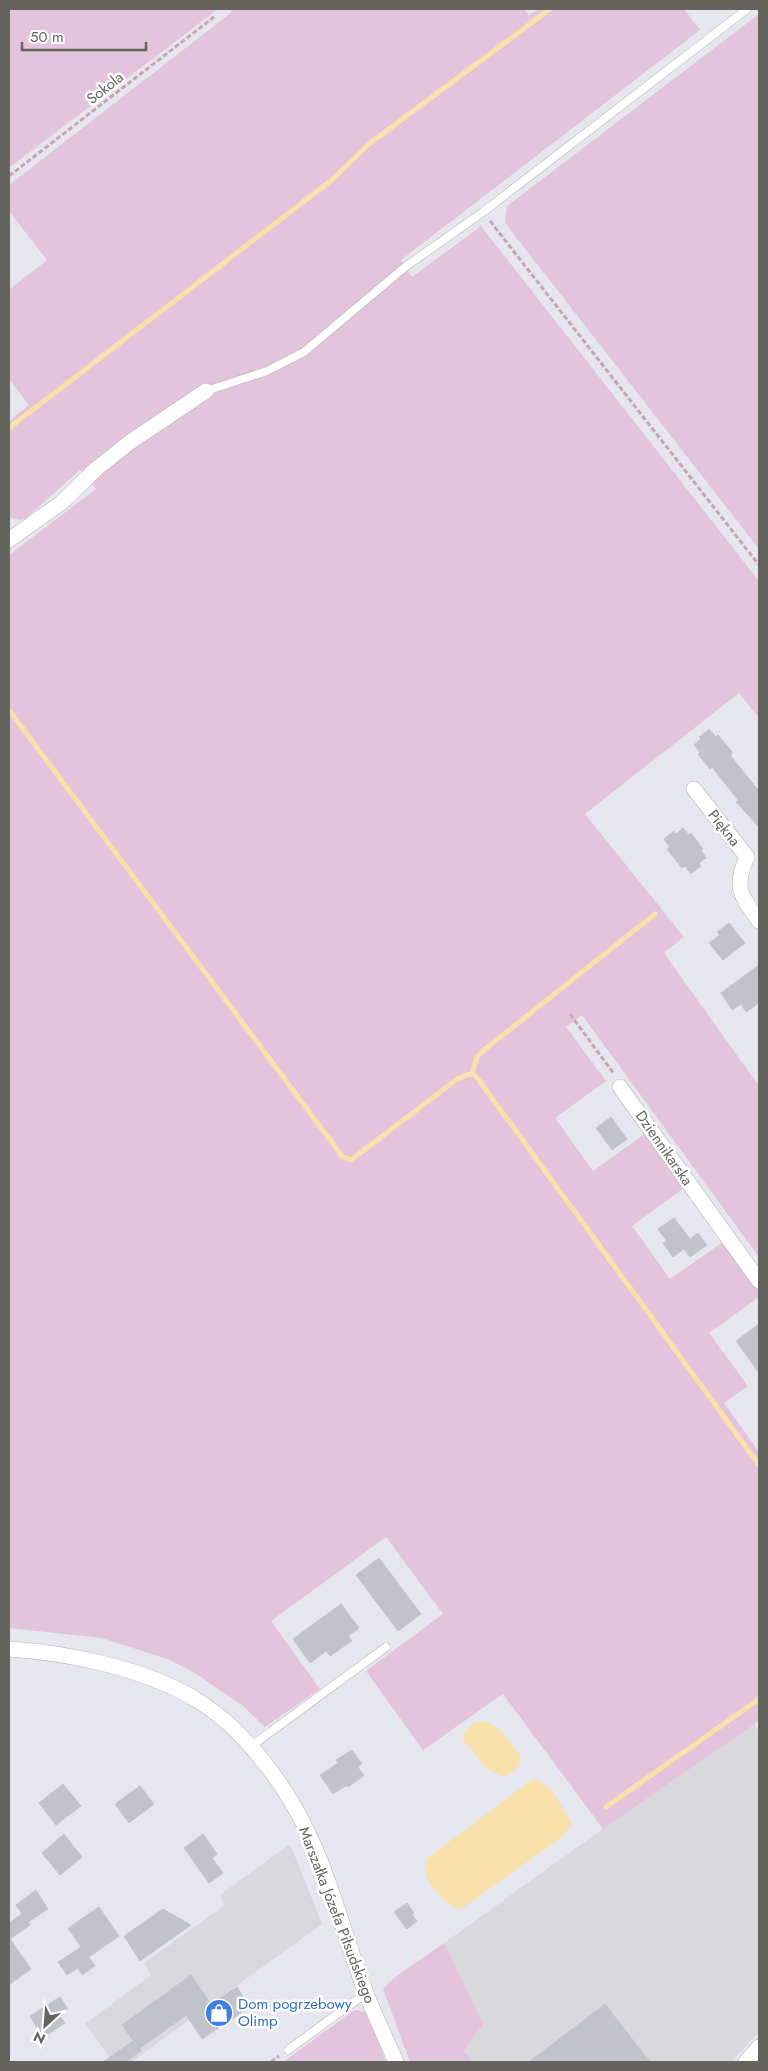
<svg xmlns="http://www.w3.org/2000/svg" width="768" height="2071" font-family="Jost,sans-serif">
<style>
.industrial{fill:#d8d8dd}
.green{fill:#e4c4dc}
.water{fill:#f9e1ab}
.lines{fill:none;stroke-linecap:round;stroke-linejoin:round}
.stream{stroke:#f9e1ab;stroke-width:5}
.building{fill:#c2c3ca;stroke:#c4c5d3}
.service-casing{stroke:#b4b4ae;stroke-width:9}
.minor-casing{stroke:#b4b4ae;stroke-width:16}
.tertiary-casing{stroke:#b4b4ae;stroke-width:16}
.path{stroke:#cca2b6;stroke-width:3;stroke-dasharray:5 2.5;stroke-linecap:butt}
.service{stroke:#fff;stroke-width:8}
.minor{stroke:#fff;stroke-width:15}
.tertiary{stroke:#fff;stroke-width:15}
.labels{text-anchor:middle;stroke-width:5;stroke-linejoin:round;paint-order:stroke}
.street-label{font-size:15px;fill:#65635d;stroke:#fff}
.shop-label{font-size:15px;fill:#366cbe;stroke:#fff;text-anchor:start}
</style>
<rect width="100%" height="100%" fill="#e6e6ef"/>
<!-- industrial -->
<g class="industrial">
<polygon points="754,1724 759,1731 759,2032 731,2062 473,2062 464,2051 444,1943 603,1829"/>
<polygon points="290,1844 322,1924 131,2062 113,2062 85,2024 151,1975 144,1963 225,1905 220,1895"/>
</g>
<!-- green -->
<g class="green">
<polygon points="9,9 218,9 9,168"/>
<polygon points="230,9 524,9 529,15 538,9 684,9 700,30 401,260 412,277 481,226 759,581 759,718 739,693 585,814 684,937 664,953 759,1086 759,1257 582,1015 566,1027 606,1081 555,1118 593,1171 645,1134 684,1188 632,1226 670,1279 723,1242 759,1292 759,1297 709,1333 748,1386 724,1403 759,1452 759,1721 603,1829 503,1694 423,1750 366,1671 443,1614 386,1537 271,1621 320,1689 265,1727 243,1706 198,1675 170,1660 102,1638 9,1628 9,555 96,489 80,470 26,518 21,520 11,518 9,515 9,421 29,405 9,379 9,290 47,260 9,211 9,185 232,12"/>
<polygon points="759,14 759,549 505,223 507,206"/>
<polygon points="444,1943 483,2024 464,2051 473,2062 410,2062 383,1989 394,1978"/>
<polygon points="357,2010 368,2013 386,2062 283,2062 353,2011"/>
</g>
<!-- water -->
<g class="water">
<path d="M481,1721C499,1722 511,1744 521,1757L518,1767L505,1777L488,1770L464,1741L462,1735L474,1723Z"/>
<path d="M533,1779C552,1782 563,1809 572,1823L563,1836L460,1910C443,1902 418,1879 428,1858Z"/>
</g>
<g class="lines">
<!-- stream -->
<g class="stream">
<polyline points="9,428 333,179 369,144 550,9"/>
<path d="M9,710L342,1156L351,1160L452,1083C460,1078 468,1071 476,1076L759,1465"/>
<polyline points="472,1074 477,1057 484,1050 655,914"/>
<polyline points="606,1807 759,1699"/>
</g>
</g>
<!-- building -->
<g class="building">
<polygon points="709,729 716,737 718,735 733,753 730,755 759,791 759,827 736,802 738,800 712,767 710,769 698,754 700,752 694,745 701,739 699,737"/>
<polygon points="683,828 689,835 691,833 703,849 701,850 706,858 699,863 701,866 691,874 685,866 682,868 667,849 670,847 664,839 674,831 676,834"/>
<polygon points="729,923 745,943 723,960 709,943 720,935 717,932"/>
<polygon points="759,965 759,1003 746,1012 741,1004 732,1010 721,993"/>
<polygon points="611,1117 627,1139 612,1150 596,1128"/>
<polygon points="674,1218 690,1239 698,1233 707,1245 690,1257 684,1249 673,1257 663,1243 667,1241 658,1229"/>
<polygon points="759,1324 759,1373 736,1341"/>
<polygon points="379,1558 421,1614 398,1631 356,1575"/>
<polygon points="341,1604 359,1628 348,1636 352,1641 330,1656 326,1651 310,1663 293,1639"/>
<polygon points="352,1750 362,1764 358,1767 364,1776 348,1787 347,1785 333,1794 320,1775 338,1763 336,1760"/>
<polygon points="63,1784 81,1806 56,1825 39,1803"/>
<polygon points="140,1786 154,1804 129,1823 115,1804"/>
<polygon points="64,1834 82,1857 60,1875 42,1853"/>
<polygon points="203,1834 217,1854 212,1858 223,1873 209,1883 184,1848"/>
<polygon points="36,1890 48,1909 28,1922 30,1925 10,1939 31,1969 9,1985 9,1923 22,1914 16,1905"/>
<polygon points="407,1903 414,1913 412,1915 417,1921 407,1929 394,1912"/>
<polygon points="99,1907 119,1936 89,1957 95,1966 82,1975 78,1968 67,1975 58,1962 81,1947 68,1928"/>
<polygon points="163,1909 191,1925 140,1961 124,1936"/>
<polygon points="191,1975 211,2004 237,1987 250,2007 202,2039 186,2015 139,2049 122,2025"/>
<polygon points="60,1997 68,2009 59,2015 65,2023 43,2038 30,2016"/>
<polygon points="605,2004 650,2062 529,2062"/>
<polygon points="133,2041 141,2051 125,2062 103,2062"/>
</g>
<g class="lines">
<defs>
<g id="service">
<polyline points="206,391 267,371 304,352 405,267 483,212 747,9"/>
<polyline points="250,1747 386,1647"/>
<polyline points="288,2050 366,1993"/>
</g>
<g id="minor">
<polyline points="9,540 61,503 96,469 130,442 206,391"/>
<polyline points="694,789 747,857"/>
<path d="M747,857C733,888 741,896 759,921"/>
<polyline points="620,1087 759,1281"/>
<polyline points="746,2062 759,2047"/>
</g>
<path id="tertiary" d="M9,1649C70,1653 148,1669 200,1702C244,1730 284,1783 306,1829C332,1881 345,1939 366,1993C375,2016 386,2039 396,2062"/>
</defs>
<!-- service casing -->
<use href="#service" class="service-casing"/>
<!-- minor casing -->
<use href="#minor" class="minor-casing"/>
<!-- tertiary casing -->
<use href="#tertiary" class="tertiary-casing"/>
<!-- path -->
<g class="path">
<polyline points="9,176 214,17"/>
<polyline points="490,221 759,565"/>
<polyline points="570,1014 614,1074"/>
<polyline points="271,2062 279,2056"/>
</g>
<!-- service -->
<use href="#service" class="service"/>
<!-- minor -->
<use href="#minor" class="minor"/>
<!-- tertiary -->
<use href="#tertiary" class="tertiary"/>
</g>
<!-- icons -->
<defs>
<symbol id="shop-disc" viewBox="-11 -11 22 22"><circle r="9.5" fill="#3f7fe0" stroke="#fff"/><path d="M-5-2.5h2.3a2.7 3.5 0 0 1 5.4 0H5L5.5 6h-11ZM-1.5-2.5h3a1.5 2.3 0 0 0-3 0Z" fill="#fff"/></symbol>
</defs>
<g fill-rule="evenodd">
<use href="#shop-disc" x="203" y="1997" width="32" height="32"/>
</g>
<g class="labels">
<!-- street labels -->
<g class="street-label">
<text transform="translate(105 88) rotate(-38)" y="5">Sokola</text>
<text transform="translate(724 828) rotate(52)" y="5">Piękna</text>
<text transform="translate(664 1148) rotate(55)" y="5">Dziennikarska</text>
<text transform="translate(337 1915) rotate(69)" y="5">Marszałka Józefa Piłsudskiego</text>
</g>
<!-- shop labels -->
<g class="shop-label">
<text x="238" y="2009">Dom pogrzebowy<tspan x="238" dy="17">Olimp</tspan></text>
</g>
</g>
<!-- border -->
<rect width="768" height="2071" fill="none" stroke="#65635d" stroke-width="20"/>
<!-- north arrow -->
<g transform="translate(45 2026) rotate(206)" stroke="#ffffff" stroke-width="4" paint-order="stroke">
<path d="M0-4L9 19L0 12L-9 19Z" fill="#65635d"/>
<text y="-8" font-size="14" font-weight="bold" text-anchor="middle" fill="#65635d">N</text>
</g>
<!-- scale -->
<path d="M22 42v8h124v-8" fill="none" stroke="#65635d" stroke-width="2.5"/>
<text x="30" y="42" font-size="15" fill="#65635d" stroke="#ffffff" stroke-width="4" paint-order="stroke">50 m</text>
</svg>
